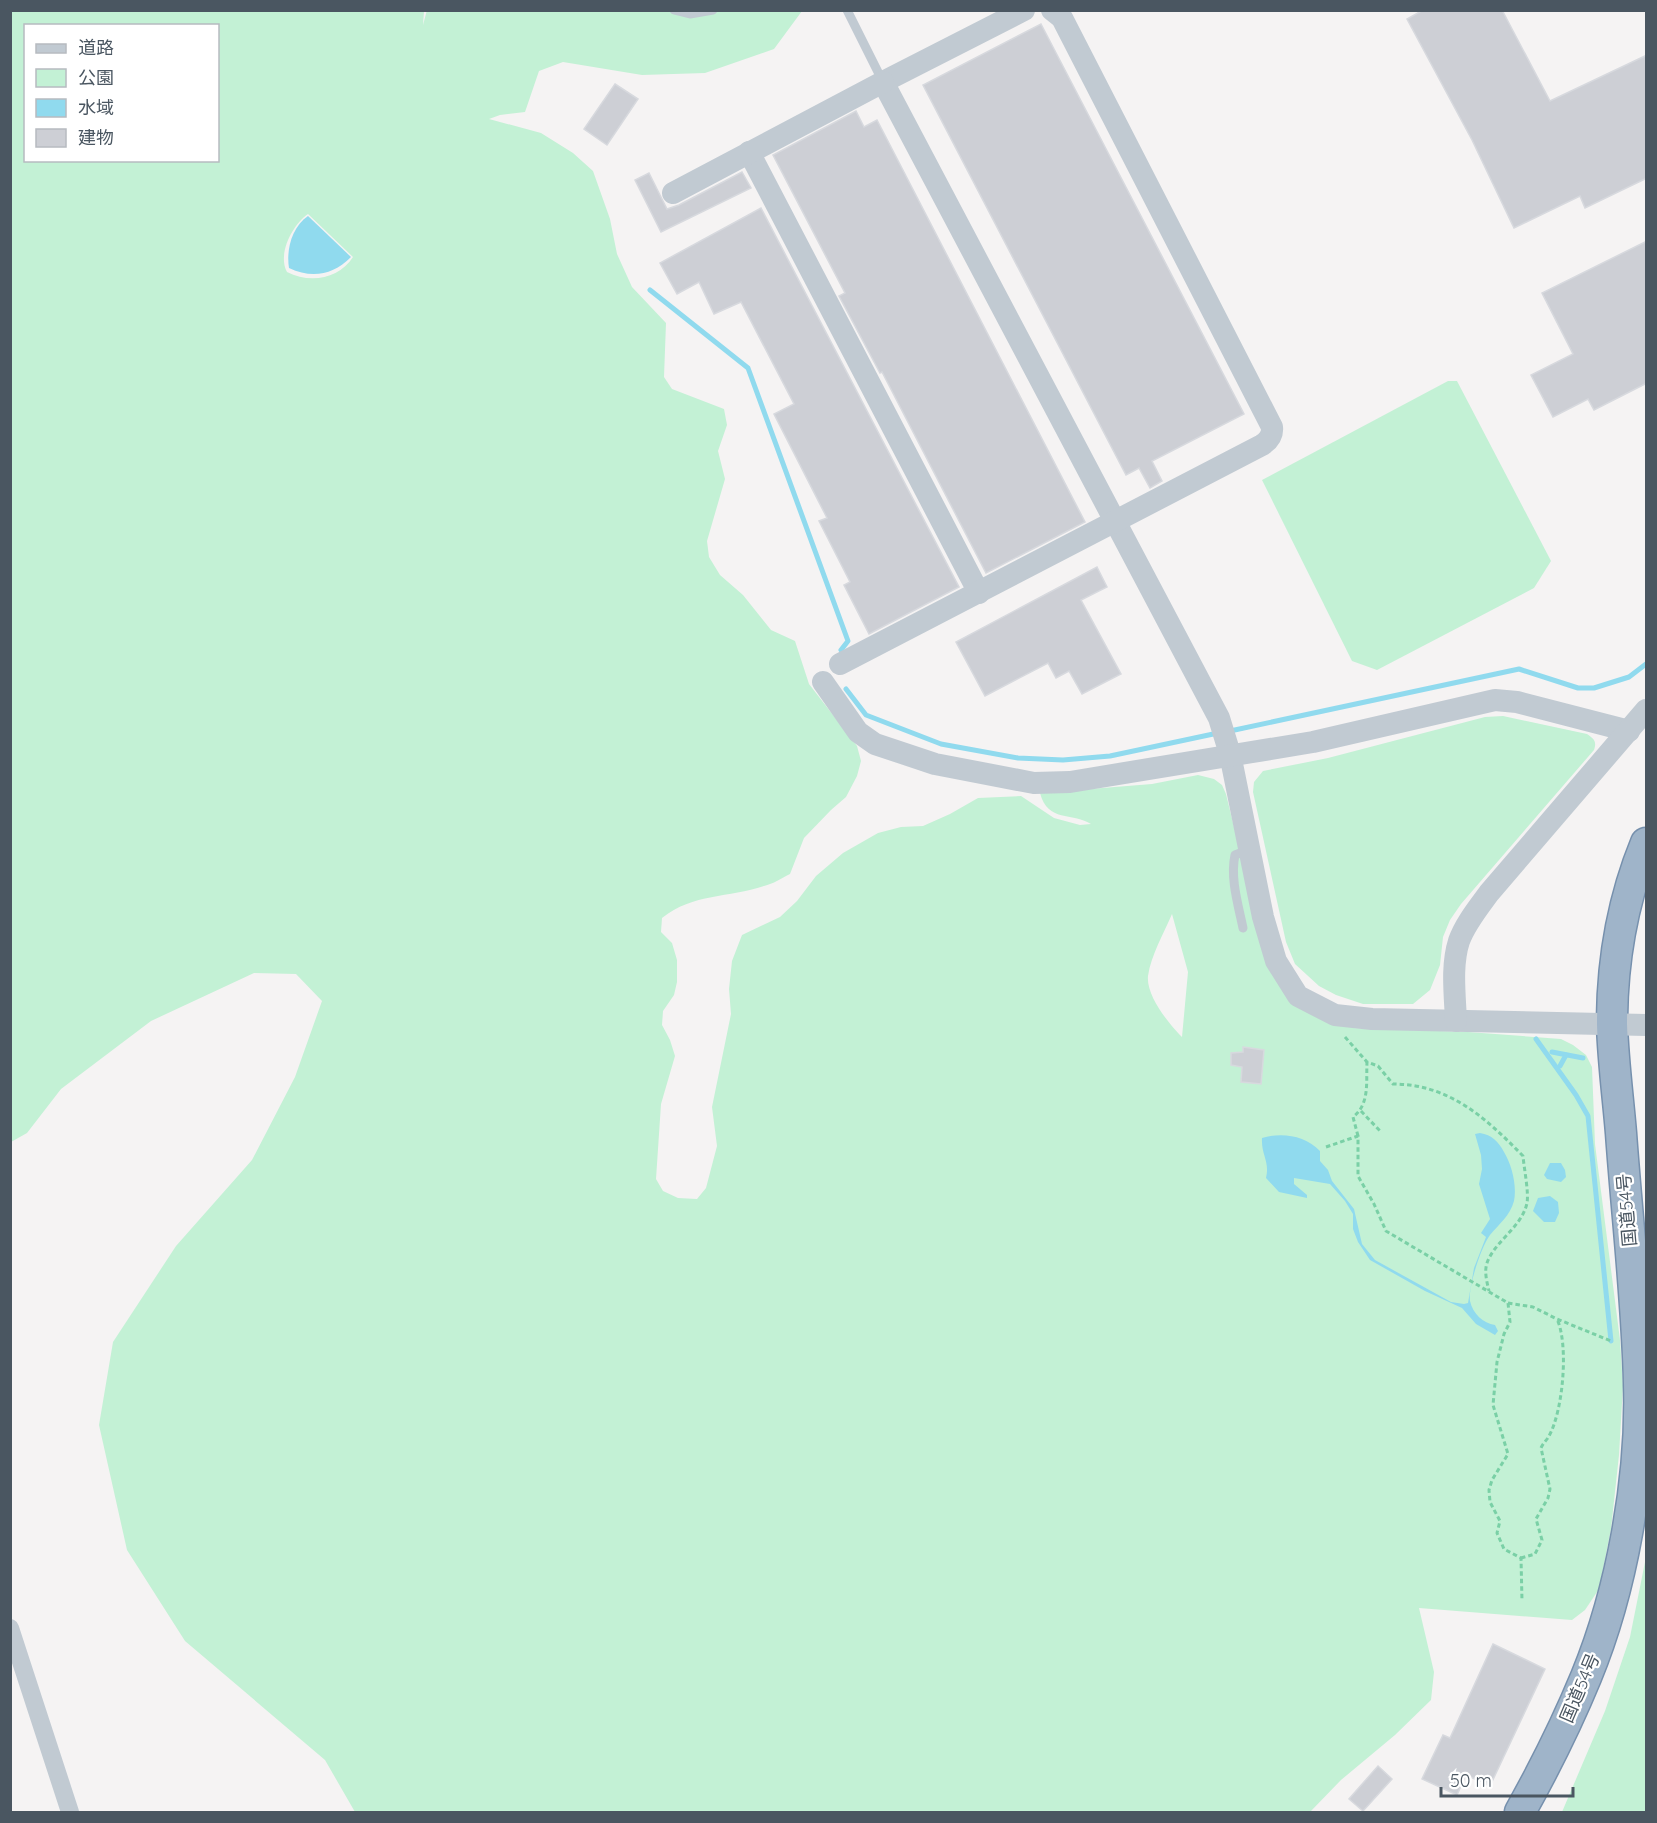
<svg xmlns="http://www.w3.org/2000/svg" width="1657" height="1823" font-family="Quicksand,'Noto Sans JP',sans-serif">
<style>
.green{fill:#c3f1d5;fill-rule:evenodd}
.water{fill:#90daee}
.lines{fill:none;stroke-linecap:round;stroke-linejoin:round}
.stream{stroke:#90daee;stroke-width:5}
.building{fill:#cdcfd5;stroke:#d7d9de;stroke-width:1.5}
.trunk-casing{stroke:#7690ad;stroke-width:33}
.path{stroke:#7ad0a6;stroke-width:3;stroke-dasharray:4.5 3;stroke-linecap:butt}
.service{stroke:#c1cad2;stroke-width:9}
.minor{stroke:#c1cad2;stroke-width:18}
.tertiary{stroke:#c1cad2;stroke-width:22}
.trunk{stroke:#9fb4c9;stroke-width:30}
.labels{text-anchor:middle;stroke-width:4.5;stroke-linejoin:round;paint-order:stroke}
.street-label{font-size:18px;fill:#4a5661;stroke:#fff}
</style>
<rect width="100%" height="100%" fill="#f5f3f3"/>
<!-- green -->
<g class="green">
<path d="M427,10L802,11L774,49L705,73L642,75L563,62L539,71L525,112L500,115L489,119L541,133L573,153L593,171L610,219L617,254L632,287L666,323L664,377L672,389L724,409L727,425L718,451L725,479L707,541L709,557L720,575L743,595L771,630L795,641L809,684L857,746L861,761L857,776L846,797L831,810L804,838L790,874C782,878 773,884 764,886C729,898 693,893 662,918L661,932L672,943L677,960V982L674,995L663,1011L662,1025L670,1040L675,1056L661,1104L656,1179L663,1191L678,1198L697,1199L706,1188L717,1146L712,1107L731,1014L729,989L732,961L742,935L780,917L797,901L816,876L843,853L878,833L901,827L923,826L950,814L978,798L1021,796L1054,818L1080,825L1091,824C1072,812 1048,823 1040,793L1152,784L1198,775L1214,779L1222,785L1226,794L1242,860L1271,970L1353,1028L1468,1032L1561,1039L1573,1045L1586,1055L1592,1067L1595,1144L1620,1340L1623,1386L1619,1455L1611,1529L1599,1589L1585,1610L1572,1620L1419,1608L1434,1672L1431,1700L1395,1735L1341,1780L1310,1812H355L325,1760L185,1641L127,1550L99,1425L113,1342L176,1246L252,1160L295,1077L322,1001L296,974L254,973L151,1021L61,1089L27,1133L11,1142V11H424L423,25ZM26,26H218V160H26ZM308,214L353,257C339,279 310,284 287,272C277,254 293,224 308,214ZM1172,914L1188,972L1182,1037C1169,1024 1146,996 1148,976C1151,955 1164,933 1172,914Z"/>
<polygon points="1448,381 1457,381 1551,561 1534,588 1377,670 1352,661 1262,480"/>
<path d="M1503,716L1587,734C1594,739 1597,741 1594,750L1461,904L1450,920L1443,937L1440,965L1430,990L1413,1004H1363L1336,995L1319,986L1295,964L1286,942L1253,792L1254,782L1263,771L1328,758L1485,717Z"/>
<polygon points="1646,1557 1646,1812 1562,1812 1605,1711 1630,1637"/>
</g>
<!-- water -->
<g class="water">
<path d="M308,216L351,257C333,275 312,279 289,268C286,249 292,227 308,216Z"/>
<path d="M1480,1133C1492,1135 1498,1141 1504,1152C1512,1165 1517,1186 1514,1201C1510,1216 1499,1224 1490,1235C1481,1247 1468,1287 1470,1301C1473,1314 1483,1323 1495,1325L1498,1331L1495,1335L1476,1324L1462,1308L1425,1291L1370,1260L1358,1242L1353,1229V1214L1345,1201L1330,1184L1294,1178V1184L1307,1195V1198L1279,1192L1266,1178C1270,1161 1261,1155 1262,1138C1281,1132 1305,1135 1320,1151V1161L1328,1170L1332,1181L1354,1209L1362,1244L1375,1260L1451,1302L1464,1304L1468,1303L1474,1268L1486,1237L1481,1233L1490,1219L1479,1184L1482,1169L1481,1155L1475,1134Z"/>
<polygon points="1550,1163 1561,1163 1565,1170 1566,1177 1561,1182 1547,1179 1544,1175"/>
<polygon points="1550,1196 1558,1202 1559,1213 1555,1222 1544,1222 1533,1211 1538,1198"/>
</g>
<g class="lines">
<!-- stream -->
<g class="stream">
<polyline points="650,290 748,368 848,641 841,650"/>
<polyline points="846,689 866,715 941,744 1018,758 1063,760 1110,756 1218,733"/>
<polyline points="1230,731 1519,669 1578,688 1594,688 1629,677 1646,664"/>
<polyline points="1536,1039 1576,1095 1588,1116 1611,1341"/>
<polyline points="1552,1052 1583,1058"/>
<polyline points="1560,1066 1566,1055"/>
</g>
</g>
<!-- building -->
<g class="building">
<polygon points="1423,10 1502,10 1550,101 1647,55 1647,178 1585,208 1580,196 1514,228 1472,140 1407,19"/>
<polygon points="1041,24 1244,414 1152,461 1162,481 1150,488 1139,468 1126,475 923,85"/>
<polygon points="615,84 638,99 607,145 584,129"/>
<polygon points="856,111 864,127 877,120 1085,522 986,573 882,372 880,373 839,296 845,293 773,155"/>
<polygon points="742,172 751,188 661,232 635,180 649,173 667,209 679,205"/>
<polygon points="761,208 959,587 869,634 844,585 850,582 819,521 827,518 774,414 794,404 741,302 714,314 699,282 677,294 660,263"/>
<polygon points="1647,241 1647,383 1594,410 1588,399 1553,417 1531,375 1573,354 1542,293"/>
<polygon points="1097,567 1107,587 1081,600 1121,674 1082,694 1069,671 1056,678 1048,663 985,696 956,642"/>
<polygon points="1243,1047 1264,1050 1261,1084 1241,1082 1242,1067 1231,1065 1231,1053 1243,1052"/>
<polygon points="1493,1644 1545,1669 1490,1786 1466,1775 1457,1795 1422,1779 1443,1735 1450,1738"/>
<polygon points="1378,1766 1392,1779 1363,1811 1349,1799"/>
</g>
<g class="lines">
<defs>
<path id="trunk" d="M1520,1812C1544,1769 1567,1723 1586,1677C1622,1590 1642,1477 1639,1383C1637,1300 1627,1217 1621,1133C1618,1097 1613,1060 1612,1024C1612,962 1623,899 1646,843"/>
</defs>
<!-- trunk casing -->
<use href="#trunk" class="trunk-casing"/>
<!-- path -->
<g class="path">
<path d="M1345,1037L1367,1062L1378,1066L1393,1084C1449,1084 1486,1118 1523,1156C1524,1168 1529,1193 1527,1203C1522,1227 1494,1242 1487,1263C1484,1272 1487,1282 1489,1291"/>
<polyline points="1361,1111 1381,1132"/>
<path d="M1358,1136L1353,1117C1370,1104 1366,1082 1367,1062"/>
<polyline points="1326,1147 1358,1136 1358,1176 1374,1204 1386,1231 1508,1303 1510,1322 1504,1334 1497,1362 1493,1405 1508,1454 1492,1480 1489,1490 1490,1502 1500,1521 1497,1533 1504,1549 1521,1558 1522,1601"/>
<polyline points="1508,1303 1533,1307 1557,1319 1611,1341"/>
<path d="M1521,1558L1535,1554L1542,1540L1536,1519L1548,1498L1550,1489L1541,1448C1543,1443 1547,1440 1549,1436C1563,1411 1569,1345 1557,1319"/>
</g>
<!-- service -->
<g class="service">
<polyline points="674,10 690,14 713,10"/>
<polyline points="847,10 883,82"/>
<path d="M1243,928C1238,904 1230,878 1235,855L1248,850"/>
</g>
<!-- minor -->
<polyline class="minor" points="10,1628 70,1812"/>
<!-- tertiary -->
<g class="tertiary">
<polyline points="1024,10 883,82 1219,718 1230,754 1263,917 1276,961 1298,996 1335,1015 1372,1019 1646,1025"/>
<polyline points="749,152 979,593"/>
<polyline points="673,193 883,82"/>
<path d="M840,664L1262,445C1268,441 1273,435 1272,427L1062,18L1052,10"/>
<polyline points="823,682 858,732 875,744 935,764 1034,783 1070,782 1313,742 1495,700 1517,702 1629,731"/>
<path d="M1456,1021C1455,995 1451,966 1459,941C1465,924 1478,908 1489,893L1646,710"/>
</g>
<!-- trunk -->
<use href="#trunk" class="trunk"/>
</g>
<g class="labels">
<!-- street labels -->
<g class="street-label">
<text transform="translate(1627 1210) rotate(-95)" y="6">国道54号</text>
<text transform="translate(1580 1688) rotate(-67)" y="6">国道54号</text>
</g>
</g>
<!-- border -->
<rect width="1657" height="1823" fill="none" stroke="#4a5661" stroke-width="24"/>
<!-- legend -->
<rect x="24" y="24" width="195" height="138" fill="#ffffff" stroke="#b7bbc0" stroke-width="1.5"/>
<rect x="36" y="44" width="30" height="9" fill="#c1cad2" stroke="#b7bbc0" stroke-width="1.5"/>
<text x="78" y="54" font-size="18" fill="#4a5661">道路</text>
<rect x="36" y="69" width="30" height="18" fill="#c3f1d5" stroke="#b7bbc0" stroke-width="1.5"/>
<text x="78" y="84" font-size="18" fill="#4a5661">公園</text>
<rect x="36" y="99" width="30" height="18" fill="#90daee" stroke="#b7bbc0" stroke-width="1.5"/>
<text x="78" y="114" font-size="18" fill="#4a5661">水域</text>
<rect x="36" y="129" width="30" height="18" fill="#cdcfd5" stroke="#b7bbc0" stroke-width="1.5"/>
<text x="78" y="144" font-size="18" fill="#4a5661">建物</text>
<!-- scale -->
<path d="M1441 1787v9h132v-9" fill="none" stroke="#4a5661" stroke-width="3"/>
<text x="1450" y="1787" font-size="18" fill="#4a5661" stroke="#ffffff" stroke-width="4.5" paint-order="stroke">50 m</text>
</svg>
